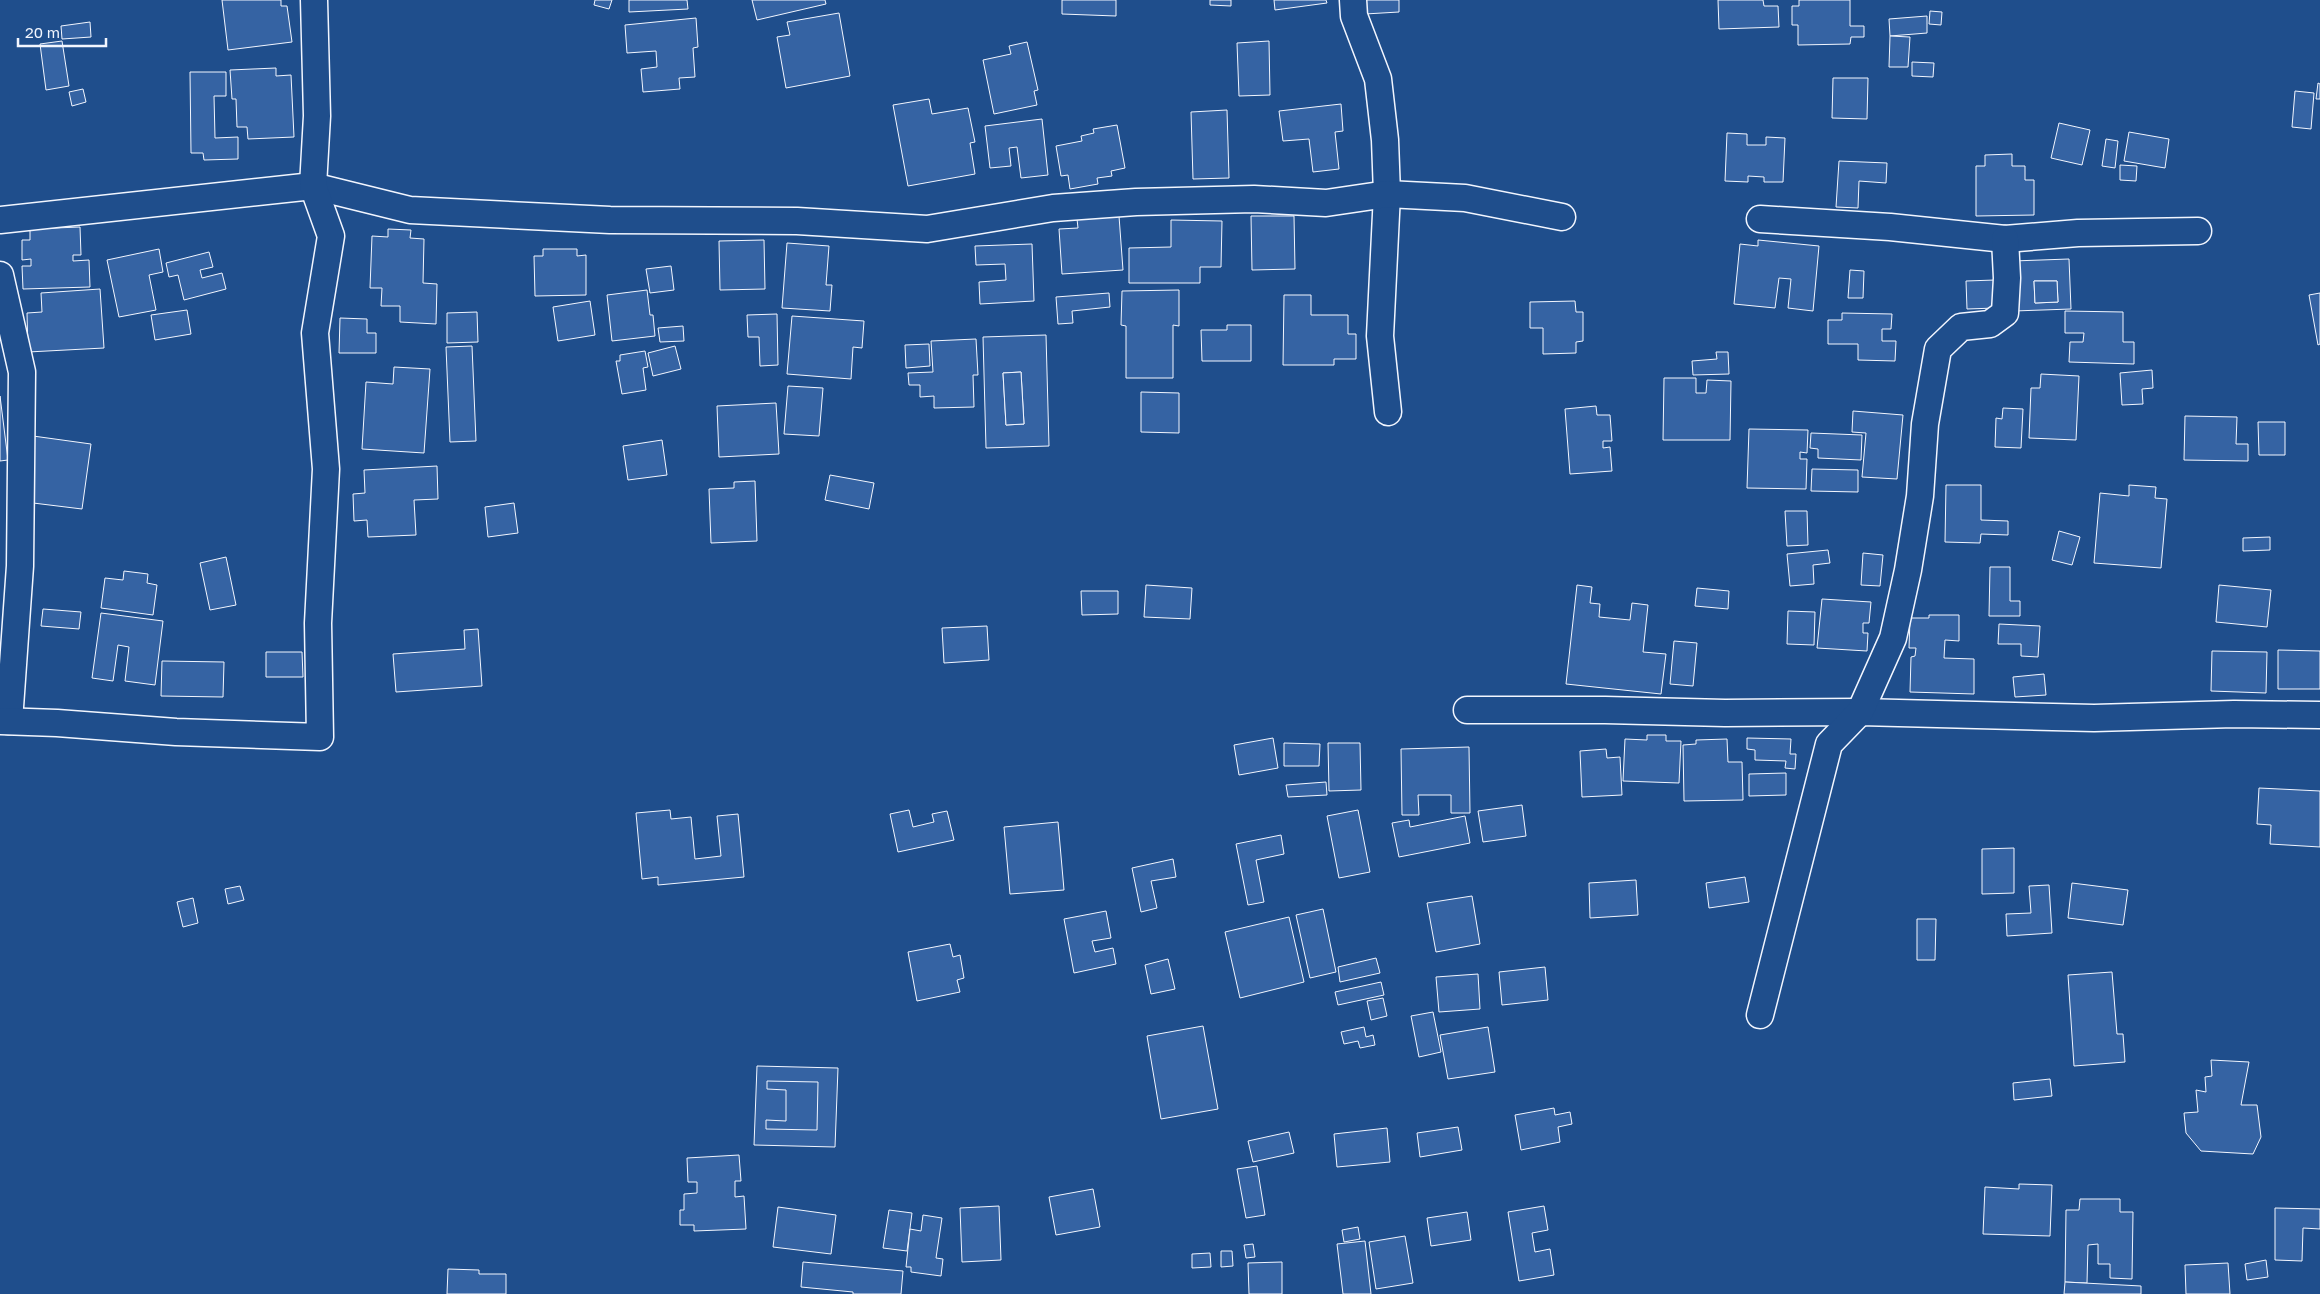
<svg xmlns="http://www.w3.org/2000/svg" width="2320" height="1294" font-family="'Golos Text',sans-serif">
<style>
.building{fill:#3563a3;stroke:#f2f6ff;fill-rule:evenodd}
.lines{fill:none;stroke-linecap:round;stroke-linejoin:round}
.minor-casing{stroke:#f2f6ff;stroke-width:29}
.minor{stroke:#1f4e8c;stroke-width:26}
</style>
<rect width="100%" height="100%" fill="#1f4e8c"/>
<!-- building -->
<g class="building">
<polygon points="222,0 281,0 281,6 287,6 292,42 228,50"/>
<polygon points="595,0 612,0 609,9 594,5"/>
<polygon points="629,0 687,0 688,9 629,12"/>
<polygon points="752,0 825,0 826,4 757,20"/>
<polygon points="1062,0 1116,0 1116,16 1062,14"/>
<polygon points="1210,0 1231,0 1231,6 1210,5"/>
<polygon points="1274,0 1326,0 1327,3 1275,10"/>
<polygon points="1364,0 1399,0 1399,12 1365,14"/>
<polygon points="1718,0 1763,0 1764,6 1778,6 1779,27 1719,29"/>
<polygon points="1799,0 1850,0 1850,26 1864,26 1864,37 1851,37 1850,44 1798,45 1798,25 1792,25 1792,6 1799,6"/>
<polygon points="1930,11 1942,12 1941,25 1929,24"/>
<polygon points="839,13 850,76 786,88 777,37 790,35 787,22"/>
<polygon points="1927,16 1927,33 1890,36 1889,19"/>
<polygon points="696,18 698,47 693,48 695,77 679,78 680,89 643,92 641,69 657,67 656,51 627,53 625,25"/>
<polygon points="90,22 91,37 62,39 61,26"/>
<polygon points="1890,36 1910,37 1908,67 1889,67"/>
<polygon points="62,41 69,86 46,90 40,44"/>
<polygon points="1269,41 1270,95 1239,96 1237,43"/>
<polygon points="1027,42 1038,90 1034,91 1037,105 994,114 983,60 1011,54 1009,46"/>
<polygon points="1912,62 1934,63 1933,77 1912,76"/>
<polygon points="276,68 276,76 291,75 294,137 248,139 247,127 237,127 236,99 232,99 230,70"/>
<polygon points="190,72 226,72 226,96 214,96 215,138 238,137 238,159 204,160 203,153 191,153"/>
<polygon points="1833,78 1868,78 1867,119 1832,118"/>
<polygon points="2318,83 2320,84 2320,99 2316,99"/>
<polygon points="83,89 86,102 72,106 69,92"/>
<polygon points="2295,91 2314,93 2311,129 2292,127"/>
<polygon points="929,99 932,114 968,108 975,142 970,143 975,174 908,186 893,105"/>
<polygon points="1341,104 1343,131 1335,132 1339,169 1313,172 1309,139 1283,141 1279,111"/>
<polygon points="1227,110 1229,178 1193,179 1191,112"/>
<polygon points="1042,119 1048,175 1021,178 1017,147 1009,148 1011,166 990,168 985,126"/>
<polygon points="2059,123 2090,130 2082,165 2051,158"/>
<polygon points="1117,125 1125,168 1111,171 1112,176 1097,178 1098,184 1070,189 1068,175 1061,176 1056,146 1082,141 1081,136 1094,133 1093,129"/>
<polygon points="2129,132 2169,139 2165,168 2124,161"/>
<polygon points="1727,133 1747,134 1747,145 1766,145 1766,137 1785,138 1783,182 1764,182 1764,177 1748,176 1748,182 1725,181"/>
<polygon points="2106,139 2118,141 2115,168 2102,166"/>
<polygon points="2012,154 2012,166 2025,166 2025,180 2034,180 2034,215 1976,216 1976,166 1985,166 1985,155"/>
<polygon points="1839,161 1887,163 1886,183 1859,181 1858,208 1836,207"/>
<polygon points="2120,165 2137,166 2136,181 2120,180"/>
<polygon points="1119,216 1123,270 1062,274 1059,229 1078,228 1077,219"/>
<polygon points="1251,216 1294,216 1295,269 1252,270"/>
<polygon points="1171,220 1222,221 1221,267 1200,267 1200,283 1129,283 1129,248 1171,247"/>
<polygon points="80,227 81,255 73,255 73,261 89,260 90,287 23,289 22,266 31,266 31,259 22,260 22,240 30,240 30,229"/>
<polygon points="388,229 411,230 410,238 424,239 423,283 437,284 436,324 400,322 400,306 381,306 382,288 370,288 372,236 388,237"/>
<polygon points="764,240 765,289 720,290 719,241"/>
<polygon points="1758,240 1819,246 1813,311 1788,308 1791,279 1779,278 1775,308 1734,304 1740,244 1758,246"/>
<polygon points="787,243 829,246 826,285 832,285 830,311 782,308"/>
<polygon points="1032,244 1034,301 980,304 979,282 1006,280 1005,264 976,265 975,246"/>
<polygon points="159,249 163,272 149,275 156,310 119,317 107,260"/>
<polygon points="543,249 577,249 577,256 586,255 586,295 535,296 534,256 543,256"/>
<polygon points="209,252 213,267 200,270 202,278 222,273 226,289 184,300 178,275 169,277 166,263"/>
<path d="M2069,259L2071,309L2014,311L2013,261ZM2034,281H2057L2058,302L2035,303Z"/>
<polygon points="671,266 674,290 650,293 646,269"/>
<polygon points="1850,270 1864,271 1863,298 1848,298"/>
<polygon points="1995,280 1996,308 1967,309 1966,281"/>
<polygon points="2034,281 2057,281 2058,302 2035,303"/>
<polygon points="100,289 104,348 28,352 27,313 42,312 41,293"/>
<polygon points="647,290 650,315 653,315 655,336 612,341 607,295"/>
<polygon points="1179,290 1179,326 1173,325 1173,378 1126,378 1126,326 1121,325 1122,291"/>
<polygon points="1109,293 1110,307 1072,311 1073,323 1058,324 1056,297"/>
<polygon points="2320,293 2320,344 2318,345 2309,295"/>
<polygon points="1284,295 1311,295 1311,315 1348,315 1348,334 1356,334 1356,359 1334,359 1334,365 1283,365"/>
<polygon points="590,301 595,335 558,341 553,307"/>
<polygon points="1575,301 1576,312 1583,312 1583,341 1576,342 1576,353 1543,354 1543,328 1530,328 1530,302"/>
<polygon points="187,310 191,334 155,340 151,315"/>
<polygon points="2065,311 2123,312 2123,342 2134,342 2134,364 2069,362 2070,342 2083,342 2084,333 2065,333"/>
<polygon points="477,312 478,342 447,343 447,313"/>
<polygon points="1842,313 1892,314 1891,329 1882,329 1882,341 1896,341 1895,361 1858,360 1858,344 1828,344 1828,320 1842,320"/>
<polygon points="777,314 778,365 760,366 759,337 748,337 747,315"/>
<polygon points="792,316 864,321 862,348 853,347 851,379 787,374"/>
<polygon points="340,318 367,319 367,333 376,333 376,353 339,353"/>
<polygon points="1227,325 1251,325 1251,361 1202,361 1201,330 1227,330"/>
<polygon points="683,326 684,341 660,342 658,328"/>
<path d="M1046,335L1049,446L986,448L983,337ZM1021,372L1024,424L1006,425L1003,373Z"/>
<polygon points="976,339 978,375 973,375 974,407 934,408 934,396 920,397 920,385 909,385 908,373 933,372 931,341"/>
<polygon points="929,344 930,366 906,368 905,345"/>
<polygon points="472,346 476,441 450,442 446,347"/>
<polygon points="675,346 681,369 653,376 648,353"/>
<polygon points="645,351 648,367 643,368 646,390 622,394 616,361 620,361 620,355"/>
<polygon points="1716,352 1728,352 1729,374 1693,375 1692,361 1717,359"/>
<polygon points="394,367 430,369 424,453 362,449 366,382 393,384"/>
<polygon points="2152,370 2153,388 2142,389 2143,404 2122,405 2120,373"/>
<polygon points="1021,372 1024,424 1006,425 1003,373"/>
<polygon points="2041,374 2079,376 2076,440 2029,438 2031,388 2040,388"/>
<polygon points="1664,378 1696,378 1696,393 1706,393 1707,380 1731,381 1730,440 1663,440"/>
<polygon points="788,386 823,388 819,436 784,434"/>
<polygon points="1141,392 1179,393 1179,433 1141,432"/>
<polygon points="0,396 8,460 0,461"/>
<polygon points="776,403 779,454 719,457 717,406"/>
<polygon points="1596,406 1597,415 1610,415 1612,441 1603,441 1603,448 1610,447 1612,471 1570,474 1565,409"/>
<polygon points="2003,408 2023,409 2021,448 1995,447 1996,418 2002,419"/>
<polygon points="1853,411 1903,415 1897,479 1862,477 1866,433 1852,432"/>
<polygon points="2185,416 2237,417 2236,444 2248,444 2248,461 2184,460"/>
<polygon points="2258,422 2285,422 2285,455 2259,455"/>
<polygon points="1749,429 1808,430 1807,453 1800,452 1800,459 1807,459 1806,489 1747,488"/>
<polygon points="1811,433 1862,435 1861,460 1818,458 1818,449 1810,448"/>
<polygon points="33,436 91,444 82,509 25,502"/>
<polygon points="662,440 667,475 628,480 623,446"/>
<polygon points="437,466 438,499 414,500 416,535 368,537 367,520 354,521 353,494 365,493 364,470"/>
<polygon points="1812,469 1858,470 1858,492 1811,491"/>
<polygon points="830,475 874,483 869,509 825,500"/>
<polygon points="755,481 757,541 711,543 709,489 734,488 734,482"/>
<polygon points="1946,485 1981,485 1981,520 2008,521 2008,535 1981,534 1980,543 1945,542"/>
<polygon points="2129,485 2156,487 2155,498 2167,499 2161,568 2094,563 2100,493 2129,496"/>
<polygon points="514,503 518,533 488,537 485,507"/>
<polygon points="1785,511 1807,511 1808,545 1787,546"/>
<polygon points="2059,531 2080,537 2072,565 2052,560"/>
<polygon points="2270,537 2270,550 2243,551 2243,538"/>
<polygon points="1828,550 1830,563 1813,565 1814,584 1790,586 1787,554"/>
<polygon points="1863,553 1883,555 1880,586 1861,585"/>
<polygon points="226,557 236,605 210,610 200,563"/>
<polygon points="1990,567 2010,567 2010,601 2020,601 2020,616 1989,616"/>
<polygon points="124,571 148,574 147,583 157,585 153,615 101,608 105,578 123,580"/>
<polygon points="1146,585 1192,588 1190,619 1144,617"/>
<polygon points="1577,585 1592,587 1590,603 1600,604 1599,617 1630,620 1632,603 1648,605 1643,652 1666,654 1661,694 1566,684"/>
<polygon points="2219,585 2271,590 2267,627 2216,622"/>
<polygon points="1697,588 1729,591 1728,609 1695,606"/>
<polygon points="1081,591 1118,591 1118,614 1082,615"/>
<polygon points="1822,599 1871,602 1869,623 1863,623 1863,633 1868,633 1867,651 1817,648"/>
<polygon points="43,609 81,612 79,629 41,626"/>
<polygon points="1788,611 1815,612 1814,645 1787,644"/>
<polygon points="101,613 163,621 155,685 125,681 129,647 118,645 113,681 92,678"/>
<polygon points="1929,615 1959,615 1959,641 1945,640 1944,658 1974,659 1974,694 1910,692 1911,657 1915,656 1916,648 1909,648 1910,618 1929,618"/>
<polygon points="1999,624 2040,626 2038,657 2021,656 2021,644 1998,644"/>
<polygon points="987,626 989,660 944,663 942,628"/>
<polygon points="478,629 482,686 396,692 393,654 465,649 464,630"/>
<polygon points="1674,641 1697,643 1693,686 1670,684"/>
<polygon points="2278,650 2320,651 2320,689 2278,689"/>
<polygon points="2212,651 2267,652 2266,693 2211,691"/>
<polygon points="266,652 302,652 303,677 266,677"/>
<polygon points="162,661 224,662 223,697 161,696"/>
<polygon points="2044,674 2046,695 2015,697 2013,677"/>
<polygon points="1647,735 1666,735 1666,741 1681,741 1679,783 1623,781 1625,739 1647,740"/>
<polygon points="1273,738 1278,768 1239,775 1234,745"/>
<polygon points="1747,738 1791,739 1790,754 1796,754 1795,769 1785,768 1786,761 1755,760 1755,750 1747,749"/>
<polygon points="1727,739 1728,762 1742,762 1743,800 1684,801 1683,745 1696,744 1696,740"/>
<polygon points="1284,743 1320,744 1319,766 1284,766"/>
<polygon points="1328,743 1360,743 1361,790 1329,791"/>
<polygon points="1469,747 1470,813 1451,813 1451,795 1418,795 1419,815 1402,815 1401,749"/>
<polygon points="1606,749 1607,758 1620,757 1622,795 1582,797 1580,751"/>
<polygon points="1786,773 1786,795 1749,796 1749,774"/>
<polygon points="1326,782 1327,795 1288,797 1286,785"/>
<polygon points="2259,788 2320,791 2320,847 2270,844 2271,825 2257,824"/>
<polygon points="1522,805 1526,836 1483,842 1478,811"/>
<polygon points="670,810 671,819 691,817 695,859 721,856 717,816 738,814 744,877 658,885 658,877 642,879 636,813"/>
<polygon points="909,810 913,827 934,822 932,814 947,811 954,840 898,852 890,814"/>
<polygon points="1358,810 1370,872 1339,878 1327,816"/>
<polygon points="1465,816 1470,843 1399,857 1392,823 1409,820 1410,827"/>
<polygon points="1058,822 1064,890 1010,894 1004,827"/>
<polygon points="1281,835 1284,854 1256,860 1264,902 1248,905 1236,844"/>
<polygon points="2014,848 2014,893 1982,894 1982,849"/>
<polygon points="1173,859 1176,877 1151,881 1157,908 1141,912 1132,868"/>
<polygon points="1745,877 1749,902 1709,908 1706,883"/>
<polygon points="1636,880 1638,915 1590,918 1589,883"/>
<polygon points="2072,883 2128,890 2123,925 2068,918"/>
<polygon points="2049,885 2052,933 2007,936 2006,914 2031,913 2029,886"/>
<polygon points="240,886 244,900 228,904 225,889"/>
<polygon points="1472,896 1480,944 1436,952 1427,903"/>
<polygon points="193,898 198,923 183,927 177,902"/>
<polygon points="1323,909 1336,972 1310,978 1296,915"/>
<polygon points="1106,911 1111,938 1092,941 1095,952 1113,948 1116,964 1074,973 1064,919"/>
<polygon points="1289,917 1304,982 1240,998 1225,932"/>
<polygon points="1917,919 1936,919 1935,960 1917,960"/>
<polygon points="950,944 953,957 960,955 964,978 957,980 960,992 917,1001 908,952"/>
<polygon points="1376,958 1380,973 1340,982 1338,967"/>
<polygon points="1168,959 1175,989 1151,994 1145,965"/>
<polygon points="1545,967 1548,1000 1502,1005 1499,972"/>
<polygon points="2112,972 2117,1034 2123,1034 2125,1062 2074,1066 2068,975"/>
<polygon points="1478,974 1480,1009 1439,1012 1436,977"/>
<polygon points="1381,982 1384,995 1338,1005 1335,992"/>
<polygon points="1383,998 1387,1016 1371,1020 1367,1001"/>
<polygon points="1433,1012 1441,1052 1419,1057 1411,1016"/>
<polygon points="1203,1026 1218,1109 1161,1119 1147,1036"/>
<polygon points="1364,1027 1366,1037 1373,1035 1375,1045 1360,1048 1358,1041 1344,1044 1341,1032"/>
<polygon points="1488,1027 1495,1072 1448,1079 1440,1035"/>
<polygon points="2211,1060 2249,1062 2241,1105 2257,1105 2261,1137 2253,1154 2201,1151 2186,1133 2184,1113 2198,1112 2196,1090 2206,1092 2205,1077 2212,1076"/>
<polygon points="757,1066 838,1068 835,1147 754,1145"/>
<polygon points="2050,1079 2052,1096 2014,1100 2013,1083"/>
<polygon points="767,1081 818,1082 817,1130 766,1129 766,1120 786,1121 786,1090 767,1089"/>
<polygon points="1554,1108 1555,1115 1570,1112 1572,1124 1558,1127 1560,1142 1521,1150 1515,1115"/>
<polygon points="1458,1127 1462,1150 1420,1157 1417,1133"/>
<polygon points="1387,1128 1390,1162 1337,1167 1334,1134"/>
<polygon points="1289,1132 1294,1153 1253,1162 1248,1141"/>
<polygon points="739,1155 741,1181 735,1181 735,1197 744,1196 746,1229 694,1231 694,1225 680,1225 680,1210 684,1210 684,1194 697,1193 697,1182 688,1182 687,1158"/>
<polygon points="1257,1166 1265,1215 1246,1218 1237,1169"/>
<polygon points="2019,1184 2052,1185 2050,1236 1983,1234 1985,1187 2019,1189"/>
<polygon points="1093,1189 1100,1227 1056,1235 1049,1197"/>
<polygon points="2080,1199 2120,1199 2120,1212 2133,1212 2132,1279 2110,1278 2110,1264 2098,1264 2098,1244 2088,1245 2087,1283 2065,1282 2066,1210 2079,1210"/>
<polygon points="999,1206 1001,1260 962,1262 960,1208"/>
<polygon points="1544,1206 1548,1230 1532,1233 1535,1252 1550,1249 1554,1275 1519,1281 1508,1212"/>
<polygon points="778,1207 836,1215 831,1254 773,1247"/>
<polygon points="2275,1208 2320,1209 2320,1229 2303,1228 2302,1261 2275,1260"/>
<polygon points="889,1210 912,1213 907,1251 883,1248"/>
<polygon points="1467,1212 1471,1240 1431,1246 1427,1218"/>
<polygon points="923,1215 942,1218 936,1258 943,1259 941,1276 911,1272 911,1267 906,1267 910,1229 921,1231"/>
<polygon points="1358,1227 1360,1239 1344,1242 1342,1230"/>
<polygon points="1405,1236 1413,1283 1376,1289 1369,1242"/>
<polygon points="1365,1241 1371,1294 1343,1294 1337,1244"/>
<polygon points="1253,1244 1255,1257 1246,1258 1244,1245"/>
<polygon points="1221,1251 1232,1251 1233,1266 1221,1267"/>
<polygon points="1210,1253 1211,1267 1192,1268 1192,1254"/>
<polygon points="2266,1260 2268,1277 2247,1280 2245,1264"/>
<polygon points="803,1262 903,1271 901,1294 853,1294 853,1292 801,1287"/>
<polygon points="1282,1262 1282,1294 1249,1294 1248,1263"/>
<polygon points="2228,1263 2230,1294 2186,1294 2185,1265"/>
<polygon points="448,1269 479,1270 479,1274 506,1274 506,1294 447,1294"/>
<polygon points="2065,1282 2141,1286 2141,1294 2064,1294"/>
</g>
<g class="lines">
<defs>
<g id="minor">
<polyline points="1353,0 1354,16 1378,79 1385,140 1387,194 1380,336 1388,412"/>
<polyline points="1760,219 1890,227 2005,239 2078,233 2198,231"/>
<polyline points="0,220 313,186 410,210 610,220 797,221 927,229 1053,208 1136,202 1254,199 1326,203 1387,194 1465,198 1562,217"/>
<polyline points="0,275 22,372 20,566 9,721"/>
<polyline points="1467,710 1605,710 1725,713 1860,712 2094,718 2234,714 2320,715"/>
<polyline points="0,721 57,723 176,732 320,737 318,623 326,469 315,333 331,236 313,186 317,116 314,0"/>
<polyline points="1760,1015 1829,744 1860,712 1893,638 1908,570 1920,496 1925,424 1938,349 1961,327 1990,324 2005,313 2007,278 2005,239"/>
</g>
</defs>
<!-- minor casing -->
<use href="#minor" class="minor-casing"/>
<!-- minor -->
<use href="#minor" class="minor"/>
</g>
<!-- scale -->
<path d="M18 38v8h88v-8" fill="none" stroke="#f2f6ff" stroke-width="2.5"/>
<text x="25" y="38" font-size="15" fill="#f2f6ff" stroke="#1f4e8c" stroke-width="4" paint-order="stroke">20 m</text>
</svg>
